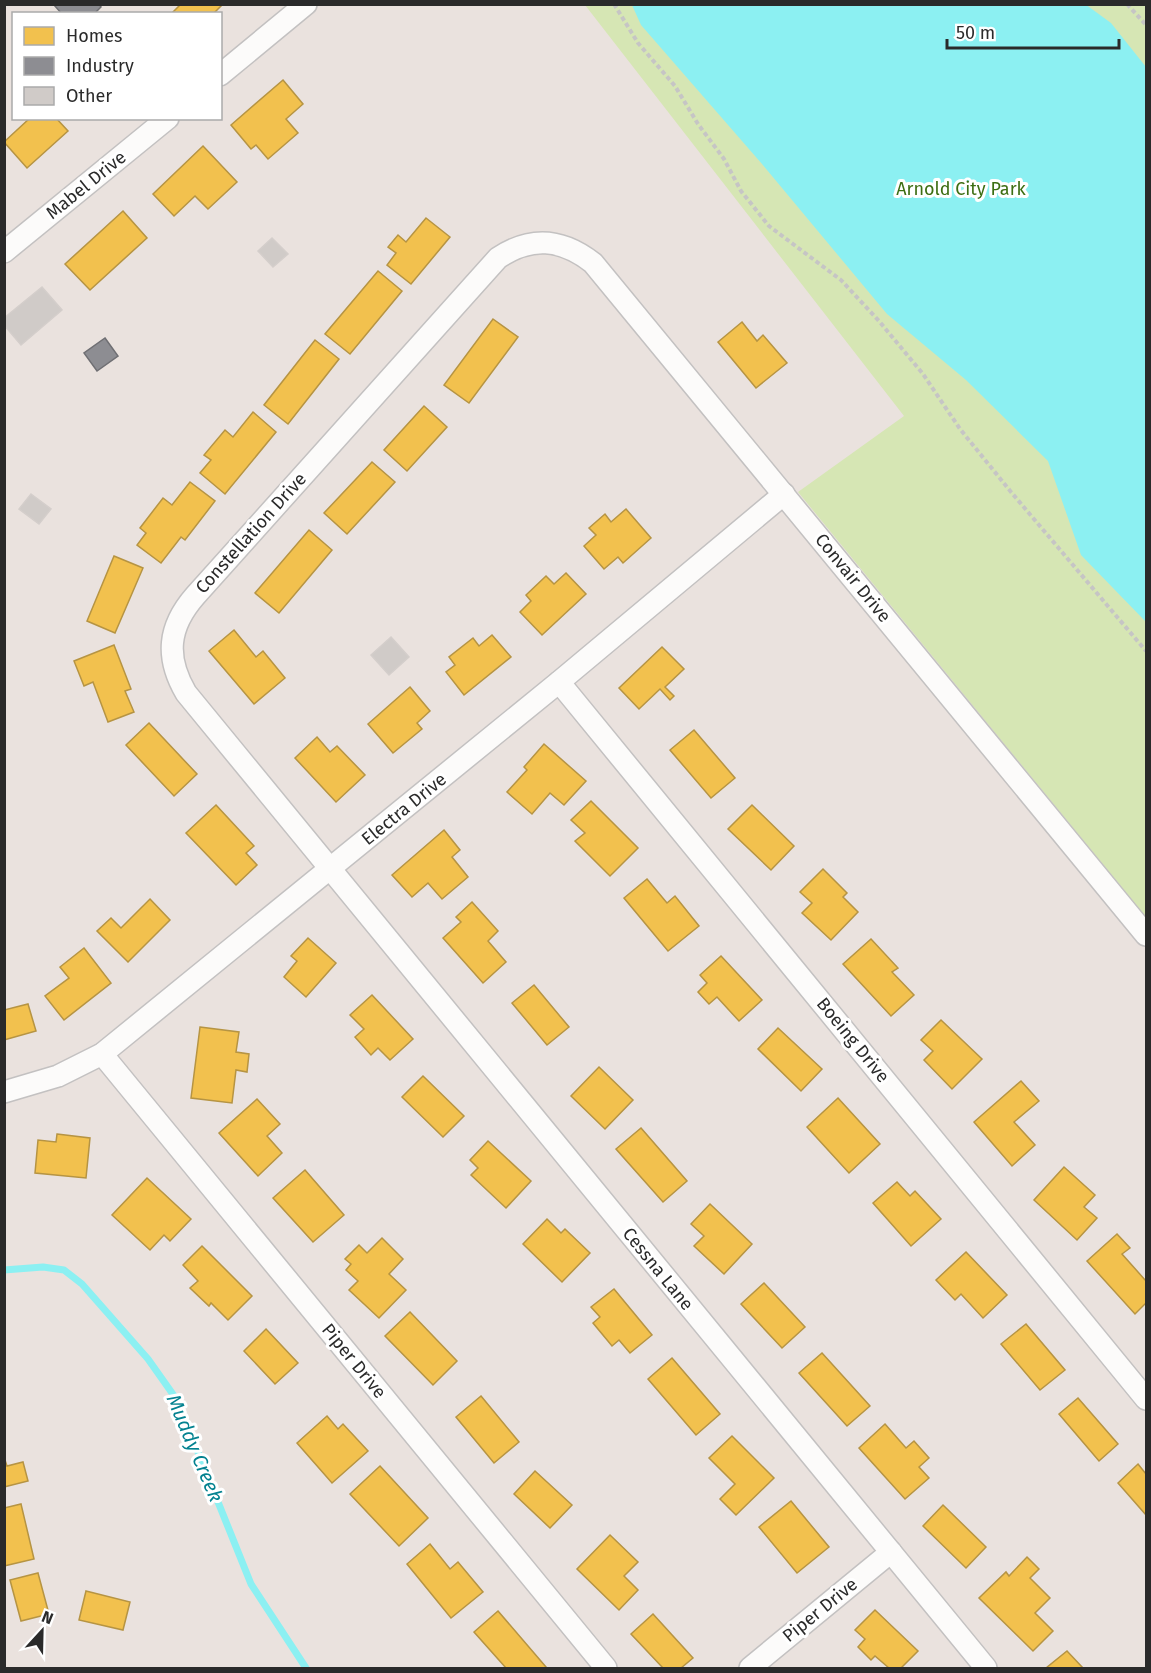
<svg xmlns="http://www.w3.org/2000/svg" width="1151" height="1673" font-family="'Fira Sans',sans-serif">
<style>
.green{fill:#d6e6b4}
.water{fill:#8cf0f2}
.homes{fill:#f2c14e;stroke:#b69443;stroke-width:1.5}
.industry{fill:#8d8d92;stroke:#6f6f73;stroke-width:1.5}
.lines{fill:none;stroke-linecap:round;stroke-linejoin:round}
.stream{stroke:#8cf0f2;stroke-width:7}
.building{fill:#d0cbc8;stroke:#d4cecb;stroke-width:1.5}
.street-casing{stroke:#c3c1c1;stroke-width:24}
.path{stroke:#c6c5c5;stroke-width:4;stroke-dasharray:4.5 3;stroke-linecap:butt}
.street{stroke:#fcfbfa;stroke-width:21}
.labels{text-anchor:middle;stroke-width:6;stroke-linejoin:round;paint-order:stroke}
.street-label{font-size:18px;fill:#2a2a2a;stroke:#fff}
.park-label{font-size:18px;fill:#3c6e13;stroke:#fff}
.water-label{font-size:20px;font-style:italic;fill:#038290;stroke:#fff}
</style>
<rect width="100%" height="100%" fill="#eae2de"/>
<!-- green -->
<polygon class="green" points="585,5 1146,5 1146,917 798,492 904,416"/>
<!-- water -->
<polygon class="water" points="1085,4 1111,23 1146,67 1146,622 1081,555 1048,461 966,380 887,314 762,164 641,25 632,5"/>
<!-- homes -->
<g class="homes">
<polygon points="181,4 223,4 213,14 171,14"/>
<polygon points="283,80 303,104 286,119 298,133 268,159 256,145 251,149 231,125"/>
<polygon points="30,118 56,118 68,131 27,168 4,142"/>
<polygon points="203,146 237,182 208,209 195,196 174,216 153,194"/>
<polygon points="123,211 147,238 90,290 65,264"/>
<polygon points="426,218 450,237 411,284 387,265 396,253 388,247 398,235 406,242"/>
<polygon points="378,271 402,291 350,354 325,334"/>
<polygon points="493,319 518,337 469,403 444,385"/>
<polygon points="742,322 757,341 763,335 787,363 756,388 718,342"/>
<polygon points="315,340 339,359 288,424 264,405"/>
<polygon points="424,406 447,427 407,471 384,450"/>
<polygon points="253,412 276,432 225,494 200,473 211,460 204,455 225,430 233,437"/>
<polygon points="372,462 395,482 347,534 324,513"/>
<polygon points="190,482 215,501 185,540 181,537 161,563 137,545 146,533 140,528 163,498 172,505"/>
<polygon points="626,509 651,538 623,563 618,557 604,569 584,546 596,535 589,528 605,514 611,522"/>
<polygon points="309,530 332,550 279,613 255,593"/>
<polygon points="114,556 143,568 115,633 87,621"/>
<polygon points="566,573 586,594 542,635 520,612 531,601 526,595 546,576 554,584"/>
<polygon points="234,630 256,657 263,651 285,678 254,704 209,651"/>
<polygon points="492,635 511,657 464,695 446,672 455,665 449,657 473,638 479,646"/>
<polygon points="114,645 131,689 125,691 134,712 108,722 93,682 84,686 74,661"/>
<polygon points="662,647 684,669 665,687 674,696 670,700 660,689 639,709 619,688"/>
<polygon points="410,687 430,711 417,723 422,729 393,753 368,724"/>
<polygon points="149,723 197,774 174,796 126,745"/>
<polygon points="694,730 735,778 711,798 670,750"/>
<polygon points="317,737 330,752 337,746 365,775 336,802 295,758"/>
<polygon points="544,744 586,781 564,805 550,793 532,814 507,792 527,770 524,767"/>
<polygon points="591,801 638,848 610,876 575,841 585,833 571,820"/>
<polygon points="216,805 254,846 246,853 257,865 236,885 186,833"/>
<polygon points="752,805 794,846 771,870 728,829"/>
<polygon points="444,830 460,850 452,857 468,877 442,899 428,883 412,897 392,875"/>
<polygon points="823,869 847,893 843,897 858,912 831,940 802,913 812,903 800,892"/>
<polygon points="647,879 667,903 675,896 699,926 668,951 624,898"/>
<polygon points="150,899 170,920 128,962 97,931 111,918 121,928"/>
<polygon points="472,902 498,931 488,941 506,962 483,983 443,938 461,922 456,917"/>
<polygon points="308,938 336,963 306,997 284,977 297,961 291,956"/>
<polygon points="871,939 898,968 892,972 914,995 891,1016 843,964"/>
<polygon points="84,948 111,983 64,1020 45,996 69,978 60,967"/>
<polygon points="721,956 762,1000 739,1021 717,997 709,1004 698,992 707,983 700,975"/>
<polygon points="534,985 569,1027 547,1045 512,1003"/>
<polygon points="372,995 413,1039 390,1060 378,1048 371,1055 355,1037 364,1029 350,1015"/>
<polygon points="28,1004 36,1031 4,1040 4,1010"/>
<polygon points="941,1020 982,1059 952,1089 924,1060 933,1051 921,1040"/>
<polygon points="200,1027 239,1032 236,1052 249,1054 247,1072 236,1070 232,1103 191,1098"/>
<polygon points="778,1028 822,1069 801,1091 758,1049"/>
<polygon points="599,1067 633,1100 605,1129 571,1096"/>
<polygon points="423,1076 464,1116 443,1137 402,1097"/>
<polygon points="1021,1081 1039,1101 1014,1122 1035,1145 1012,1166 974,1122"/>
<polygon points="838,1098 880,1144 849,1173 807,1127"/>
<polygon points="257,1099 280,1124 267,1136 282,1153 258,1176 219,1133"/>
<polygon points="641,1128 687,1181 663,1202 616,1149"/>
<polygon points="57,1134 90,1138 86,1178 35,1173 38,1140 56,1142"/>
<polygon points="488,1141 531,1181 506,1208 471,1175 478,1168 470,1160"/>
<polygon points="1064,1167 1095,1195 1084,1207 1097,1218 1077,1240 1034,1200"/>
<polygon points="305,1170 344,1215 313,1242 273,1198"/>
<polygon points="147,1178 191,1219 170,1241 164,1235 150,1250 112,1215"/>
<polygon points="897,1182 910,1196 915,1191 941,1219 911,1246 873,1203"/>
<polygon points="710,1204 752,1244 724,1274 694,1246 704,1236 691,1224"/>
<polygon points="547,1219 561,1233 565,1229 590,1253 562,1282 523,1244"/>
<polygon points="1117,1234 1130,1248 1122,1254 1146,1281 1146,1303 1135,1314 1087,1261"/>
<polygon points="382,1238 403,1259 389,1274 406,1290 379,1318 349,1290 358,1281 346,1270 351,1264 345,1259 359,1245 367,1253"/>
<polygon points="202,1246 252,1296 228,1320 211,1303 209,1306 190,1288 198,1281 183,1265"/>
<polygon points="966,1252 1007,1295 983,1318 961,1294 955,1300 936,1280"/>
<polygon points="764,1283 805,1327 782,1348 741,1304"/>
<polygon points="614,1289 652,1335 630,1353 619,1340 612,1346 593,1323 600,1317 591,1307"/>
<polygon points="410,1312 457,1361 433,1385 385,1336"/>
<polygon points="1026,1324 1065,1370 1040,1390 1001,1344"/>
<polygon points="266,1329 298,1363 275,1384 244,1351"/>
<polygon points="822,1353 870,1406 847,1426 799,1373"/>
<polygon points="672,1358 720,1414 696,1435 648,1379"/>
<polygon points="481,1396 519,1442 494,1463 456,1417"/>
<polygon points="1078,1398 1118,1444 1099,1461 1059,1414"/>
<polygon points="327,1416 338,1429 343,1424 368,1451 332,1483 297,1443"/>
<polygon points="885,1424 906,1448 914,1441 929,1458 919,1467 929,1478 905,1499 859,1448"/>
<polygon points="732,1436 774,1478 736,1515 720,1499 735,1484 709,1458"/>
<polygon points="4,1457 7,1466 23,1462 28,1481 4,1487"/>
<polygon points="1138,1464 1146,1474 1146,1515 1118,1483"/>
<polygon points="380,1466 428,1518 399,1546 350,1494"/>
<polygon points="535,1471 572,1505 550,1528 514,1494"/>
<polygon points="791,1501 829,1547 797,1573 759,1527"/>
<polygon points="21,1504 34,1559 4,1566 4,1508"/>
<polygon points="943,1505 986,1547 966,1568 923,1526"/>
<polygon points="610,1535 638,1562 624,1576 638,1590 619,1610 577,1569"/>
<polygon points="430,1544 450,1569 458,1562 483,1592 451,1618 407,1564"/>
<polygon points="1027,1557 1039,1569 1030,1578 1050,1598 1035,1613 1053,1631 1033,1651 979,1598 1006,1572 1009,1576"/>
<polygon points="38,1573 49,1614 21,1621 10,1580"/>
<polygon points="86,1591 130,1602 123,1630 79,1620"/>
<polygon points="875,1610 918,1651 901,1668 889,1668 875,1656 871,1660 858,1647 865,1639 855,1630"/>
<polygon points="498,1611 546,1667 545,1668 506,1668 474,1632"/>
<polygon points="653,1614 693,1658 681,1668 663,1668 631,1634"/>
<polygon points="1067,1651 1083,1668 1046,1668"/>
</g>
<!-- industry -->
<g class="industry">
<polygon points="99,4 101,7 94,14 62,14 54,5"/>
<polygon points="105,338 118,356 97,371 84,353"/>
</g>
<g class="lines">
<!-- stream -->
<polyline class="stream" points="4,1270 43,1267 64,1270 82,1284 148,1359 177,1400 251,1584 306,1668"/>
</g>
<!-- building -->
<g class="building">
<polygon points="272,238 288,254 273,267 258,251"/>
<polygon points="42,287 62,310 21,345 4,325 4,318"/>
<polygon points="31,494 51,509 39,524 19,509"/>
<polygon points="391,637 409,657 389,675 371,655"/>
</g>
<g class="lines">
<defs>
<g id="street">
<polyline points="220,75 306,4"/>
<polyline points="4,252 168,118"/>
<polyline points="559,682 1146,1399"/>
<polyline points="102,1054 606,1668"/>
<polyline points="4,1092 58,1076 102,1054 559,682 784,494"/>
<polyline points="750,1668 891,1552"/>
<path d="M986,1668L186,693C165,657 168,627 195,596L498,258C531,236 561,238 593,263L1146,935"/>
</g>
</defs>
<!-- street casing -->
<use href="#street" class="street-casing"/>
<!-- path -->
<g class="path">
<polyline points="614,4 638,43 675,86 698,124 724,159 741,191 769,226 841,280 879,321 923,374 960,429 1011,492 1146,651"/>
<polyline points="1127,4 1146,25"/>
</g>
<!-- street -->
<use href="#street" class="street"/>
</g>
<g class="labels">
<!-- street labels -->
<g class="street-label">
<text transform="translate(86 185) rotate(-39)" y="6">Mabel Drive</text>
<text transform="translate(251 533) rotate(-48)" y="6">Constellation Drive</text>
<text transform="translate(853 578) rotate(51)" y="6">Convair Drive</text>
<text transform="translate(404 809) rotate(-39)" y="6">Electra Drive</text>
<text transform="translate(853 1040) rotate(51)" y="6">Boeing Drive</text>
<text transform="translate(658 1269) rotate(51)" y="6">Cessna Lane</text>
<text transform="translate(354 1361) rotate(51)" y="6">Piper Drive</text>
<text transform="translate(820 1610) rotate(-39)" y="6">Piper Drive</text>
</g>
<!-- park labels -->
<g class="park-label">
<text x="961" y="195">Arnold City Park</text>
</g>
<!-- water labels -->
<g class="water-label">
<text transform="translate(195 1448) rotate(67)" y="7">Muddy Creek</text>
</g>
</g>
<!-- border -->
<rect width="1151" height="1673" fill="none" stroke="#2a2a2a" stroke-width="12"/>
<!-- legend -->
<rect x="12" y="12" width="210" height="108" fill="#ffffff" stroke="#aaaaaa" stroke-width="1.5"/>
<rect x="24" y="27" width="30" height="18" fill="#f2c14e" stroke="#aaaaaa" stroke-width="1.5"/>
<text x="66" y="42" font-size="18" fill="#2a2a2a">Homes</text>
<rect x="24" y="57" width="30" height="18" fill="#8d8d92" stroke="#aaaaaa" stroke-width="1.5"/>
<text x="66" y="72" font-size="18" fill="#2a2a2a">Industry</text>
<rect x="24" y="87" width="30" height="18" fill="#d0cbc8" stroke="#aaaaaa" stroke-width="1.5"/>
<text x="66" y="102" font-size="18" fill="#2a2a2a">Other</text>
<!-- north arrow -->
<g transform="translate(42 1631) rotate(22)" stroke="#ffffff" stroke-width="4.5" paint-order="stroke">
<path d="M0-4.5L10 22L0 15L-10 22Z" fill="#2a2a2a"/>
<text y="-9" font-size="16" font-weight="bold" text-anchor="middle" fill="#2a2a2a">N</text>
</g>
<!-- scale -->
<path d="M947 39v9h172v-9" fill="none" stroke="#2a2a2a" stroke-width="3"/>
<text x="956" y="39" font-size="18" fill="#2a2a2a" stroke="#ffffff" stroke-width="4.5" paint-order="stroke">50 m</text>
</svg>
